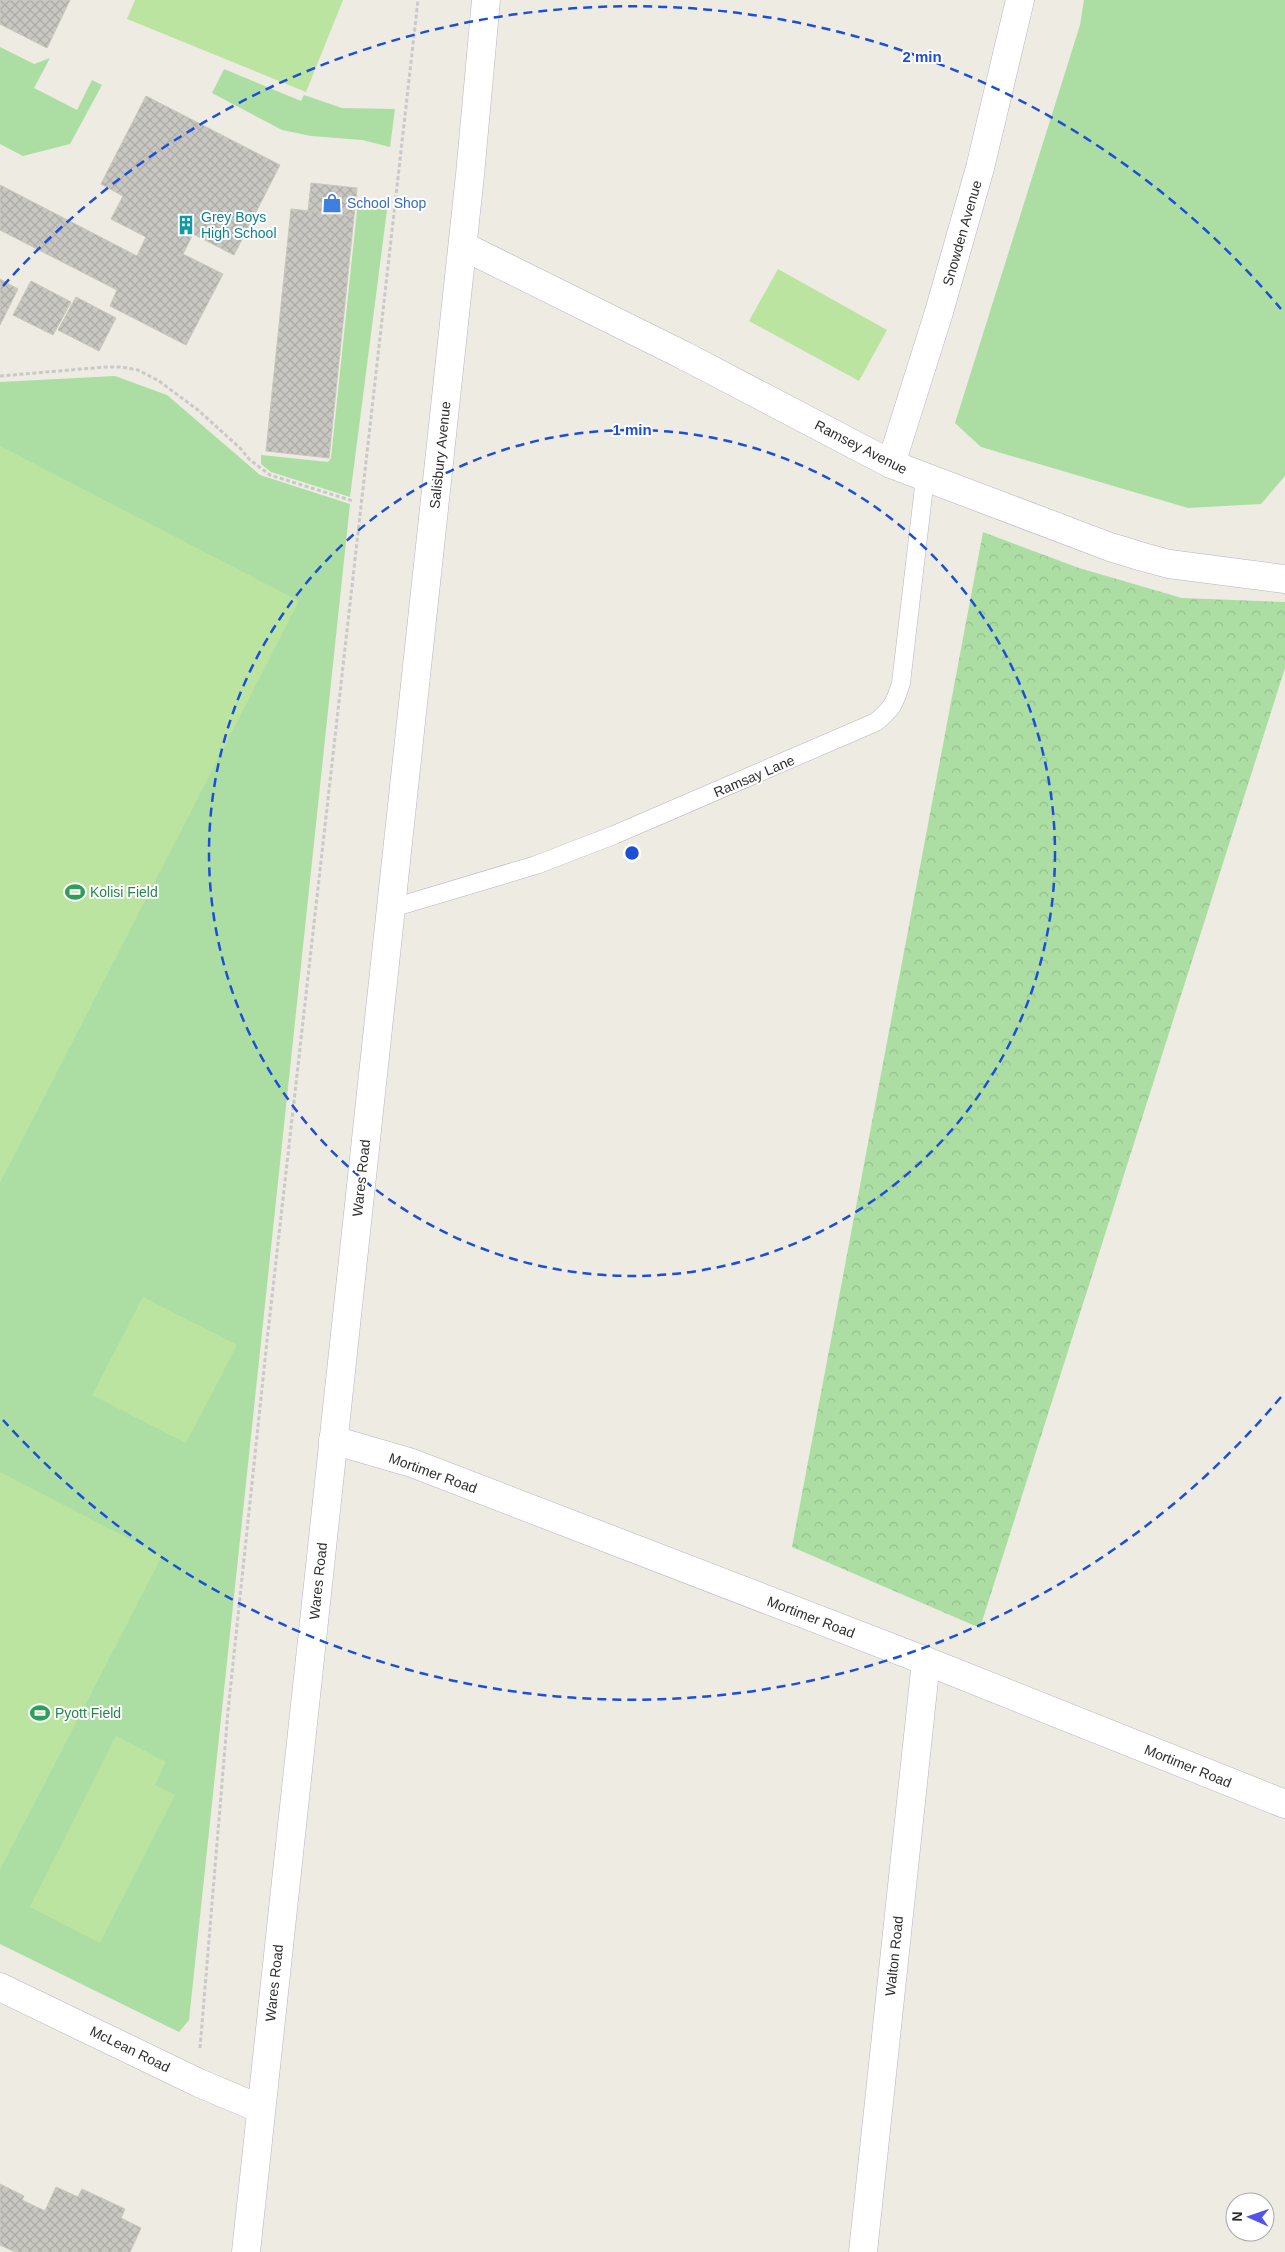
<svg xmlns="http://www.w3.org/2000/svg" width="1285" height="2252" font-family="Helvetica,sans-serif">
<style>
.grass{fill:#acdea4}
.forest{fill:url(#forest-crowns)}
.pitch{fill:#bbe4a1}
.building{fill:url(#building-cross-hatch);stroke:#c9c7bb}
.lines{fill:none;stroke-linecap:round;stroke-linejoin:round}
.service-casing{stroke:#b5b5c0;stroke-width:19}
.minor-casing{stroke:#b5b5c0;stroke-width:29}
.path{stroke:#c9c9c9;stroke-width:3;stroke-dasharray:4 2.5;stroke-linecap:butt}
.service{stroke:#fff;stroke-width:18}
.minor{stroke:#fff;stroke-width:28}
.ring{fill:none;stroke:#1d4ed8;stroke-width:2.5;stroke-dasharray:9 6}
.labels{text-anchor:middle;stroke-width:4;stroke-linejoin:round;paint-order:stroke}
.shop-label{font-size:14px;fill:#366cbe;stroke:#fff;text-anchor:start}
.culture-label{font-size:14px;fill:#0d838f;stroke:#fff;text-anchor:start}
.street-label{font-size:14px;fill:#2e2e2e;stroke:#fff}
.leisure-label{font-size:14px;fill:#27864d;stroke:#fff;text-anchor:start}
.centre{fill:#1d4ed8;stroke:#fff;stroke-width:2.5}
.ring-label{font-size:15px;text-anchor:middle;font-weight:bold;fill:#1d4ed8;stroke:#fff;stroke-width:4;stroke-linejoin:round;paint-order:stroke}
</style>
<defs>
<pattern id="forest-crowns" width="20" height="18" patternUnits="userSpaceOnUse" patternTransform="scale(1.25)"><rect width="20" height="18" fill="#acdea4"/><path d="M2 6a3 3 0 1 1 6 0M12 15a3 3 0 1 1 6 0" fill="none" stroke="#94bf8e"/></pattern>
<pattern id="building-cross-hatch" width="8" height="8" patternUnits="userSpaceOnUse" patternTransform="scale(1.25)"><rect width="8" height="8" fill="#c9c7c1"/><path d="M0 0l8 8M0 8l8-8" fill="none" stroke="#adaba6"/></pattern>
</defs>
<rect width="100%" height="100%" fill="#edebe2"/>
<!-- grass -->
<g class="grass">
<polygon points="1084,0 1285,0 1285,476 1261,504 1188,508 981,447 955,423 1080,25"/>
<polygon points="0,47 34,64 50,58 34,88 77,110 92,80 102,85 70,144 23,156 0,144"/>
<polygon points="224,69 301,101 304,95 342,108 395,109 390,147 362,140 311,136 282,130 212,93"/>
<polygon points="358,201 388,202 350,497 271,472 261,464 261,455 328,462 331,458"/>
<polygon points="115,376 167,395 260,475 350,504 189,2020 179,2032 0,1944 0,382"/>
</g>
<!-- forest -->
<polygon class="forest" points="983,532 1079,568 1182,598 1285,602 1285,668 980,1628 792,1547"/>
<!-- pitch -->
<g class="pitch">
<polygon points="135,0 343,0 306,92 127,19"/>
<polygon points="778,269 887,330 859,381 749,321"/>
<polygon points="0,446 299,601 0,1183"/>
<polygon points="143,1297 237,1345 186,1443 92,1395"/>
<polygon points="0,1472 162,1556 0,1870"/>
<polygon points="116,1736 166,1762 155,1785 175,1795 100,1943 30,1907"/>
</g>
<!-- building -->
<g class="building">
<polygon points="0,0 70,0 47,48 0,24"/>
<polygon points="146,96 280,165 234,255 193,234 183,254 223,274 186,345 110,306 117,290 0,230 0,185 137,256 146,237 111,219 123,196 101,184"/>
<polygon points="311,183 357,188 354,216 308,211"/>
<polygon points="291,209 354,216 329,458 266,451"/>
<polygon points="0,279 18,289 0,325"/>
<polygon points="31,281 71,302 53,335 13,315"/>
<polygon points="76,297 116,318 99,351 58,330"/>
<polygon points="0,2184 24,2196 22,2200 45,2211 56,2187 78,2197 82,2189 125,2209 121,2218 141,2228 130,2252 15,2252 0,2245"/>
</g>
<g class="lines">
<defs>
<path id="service" d="M389,909L536,865L614,835L876,722C892,709 895,703 901,683L925,478"/>
<g id="minor">
<polyline points="463,246 683,355 891,464 1110,547 1143,557 1169,564 1285,579"/>
<polyline points="891,464 939,312 980,168 1020,0"/>
<polyline points="333,1440 412,1463 926,1661 1285,1804"/>
<polyline points="0,1987 199,2083 261,2109"/>
<polyline points="246,2252 470,175 486,0"/>
<polyline points="863,2252 926,1661"/>
</g>
</defs>
<!-- service casing -->
<use href="#service" class="service-casing"/>
<!-- minor casing -->
<use href="#minor" class="minor-casing"/>
<!-- path -->
<g class="path">
<polyline points="0,376 105,367 122,367 138,370 159,381 198,410 240,448 250,460 270,475 353,501"/>
<polyline points="200,2048 228,1711 267,1341 418,0"/>
</g>
<!-- service -->
<use href="#service" class="service"/>
<!-- minor -->
<use href="#minor" class="minor"/>
</g>
<!-- distance rings -->
<g class="ring">
<circle cx="632" cy="853" r="423"/>
<path d="M1281 1397A847 847 0 0 1 3 1420M3 286A847 847 0 0 1 1281 309"/>
</g>
<!-- icons -->
<defs>
<symbol id="shop-bare" viewBox="-9 -9 18 18"><path d="M-5-2.5h2.3a2.7 3.5 0 0 1 5.4 0H5L5.5 6h-11ZM-1.5-2.5h3a1.5 2.3 0 0 0-3 0Z" fill="#3f7fe0" stroke="#fff" stroke-width="2.5" paint-order="stroke"/></symbol>
<symbol id="building-bare" viewBox="-9 -9 18 18"><path d="M-4-6H4V6H1V3H-1V6H-4ZM-2.5-4.3h1.7v1.8h-1.7ZM.8-4.3h1.7v1.8H.8ZM-2.5-1h1.7V.8h-1.7ZM.8-1h1.7V.8H.8Z" fill="#0f9aa8" stroke="#fff" stroke-width="2.5" paint-order="stroke"/></symbol>
<symbol id="stadium-bare" viewBox="-9 -9 18 18"><path d="M0-5a6.5 5 0 1 0 0 10a6.5 5 0 1 0 0-10ZM-3.5-1.8h7v3.6h-7Z" fill="#2e9e5b" stroke="#fff" stroke-width="2.5" paint-order="stroke"/></symbol>
</defs>
<g fill-rule="evenodd">
<use href="#shop-bare" x="318" y="189" width="28" height="28"/>
<use href="#building-bare" x="172" y="211" width="28" height="28"/>
<use href="#stadium-bare" x="61" y="878" width="28" height="28"/>
<use href="#stadium-bare" x="26" y="1699" width="28" height="28"/>
</g>
<g class="labels">
<!-- shop labels -->
<g class="shop-label">
<text x="347" y="208">School Shop</text>
</g>
<!-- culture labels -->
<g class="culture-label">
<text x="201" y="222">Grey Boys<tspan x="201" dy="16">High School</tspan></text>
</g>
<!-- street labels -->
<g class="street-label">
<text transform="translate(962 233) rotate(-74)" y="5">Snowden Avenue</text>
<text transform="translate(861 447) rotate(27)" y="5">Ramsey Avenue</text>
<text transform="translate(440 455) rotate(-84)" y="5">Salisbury Avenue</text>
<text transform="translate(754 776) rotate(-23)" y="5">Ramsay Lane</text>
<text transform="translate(361 1178) rotate(-84)" y="5">Wares Road</text>
<text transform="translate(433 1473) rotate(20)" y="5">Mortimer Road</text>
<text transform="translate(318 1581) rotate(-84)" y="5">Wares Road</text>
<text transform="translate(811 1617) rotate(21)" y="5">Mortimer Road</text>
<text transform="translate(1188 1766) rotate(22)" y="5">Mortimer Road</text>
<text transform="translate(894 1956) rotate(-84)" y="5">Walton Road</text>
<text transform="translate(274 1983) rotate(-84)" y="5">Wares Road</text>
<text transform="translate(130 2049) rotate(26)" y="5">McLean Road</text>
</g>
<!-- leisure labels -->
<g class="leisure-label">
<text x="90" y="897">Kolisi Field</text>
<text x="55" y="1718">Pyott Field</text>
</g>
</g>
<circle cx="632" cy="853" r="8" class="centre"/>
<g class="ring-label">
<text x="922" y="62">2 min</text>
<text x="632" y="435">1 min</text>
</g>
<!-- north arrow -->
<g transform="translate(1250 2217) rotate(272)"><circle r="24" fill="#ffffff" stroke="#ababab"/>
<path d="M0-4L9 19L0 12L-9 19Z" fill="#5352ea"/>
<text y="-8" font-size="14" font-weight="bold" text-anchor="middle" fill="#2e2e2e">N</text>
</g>
</svg>
